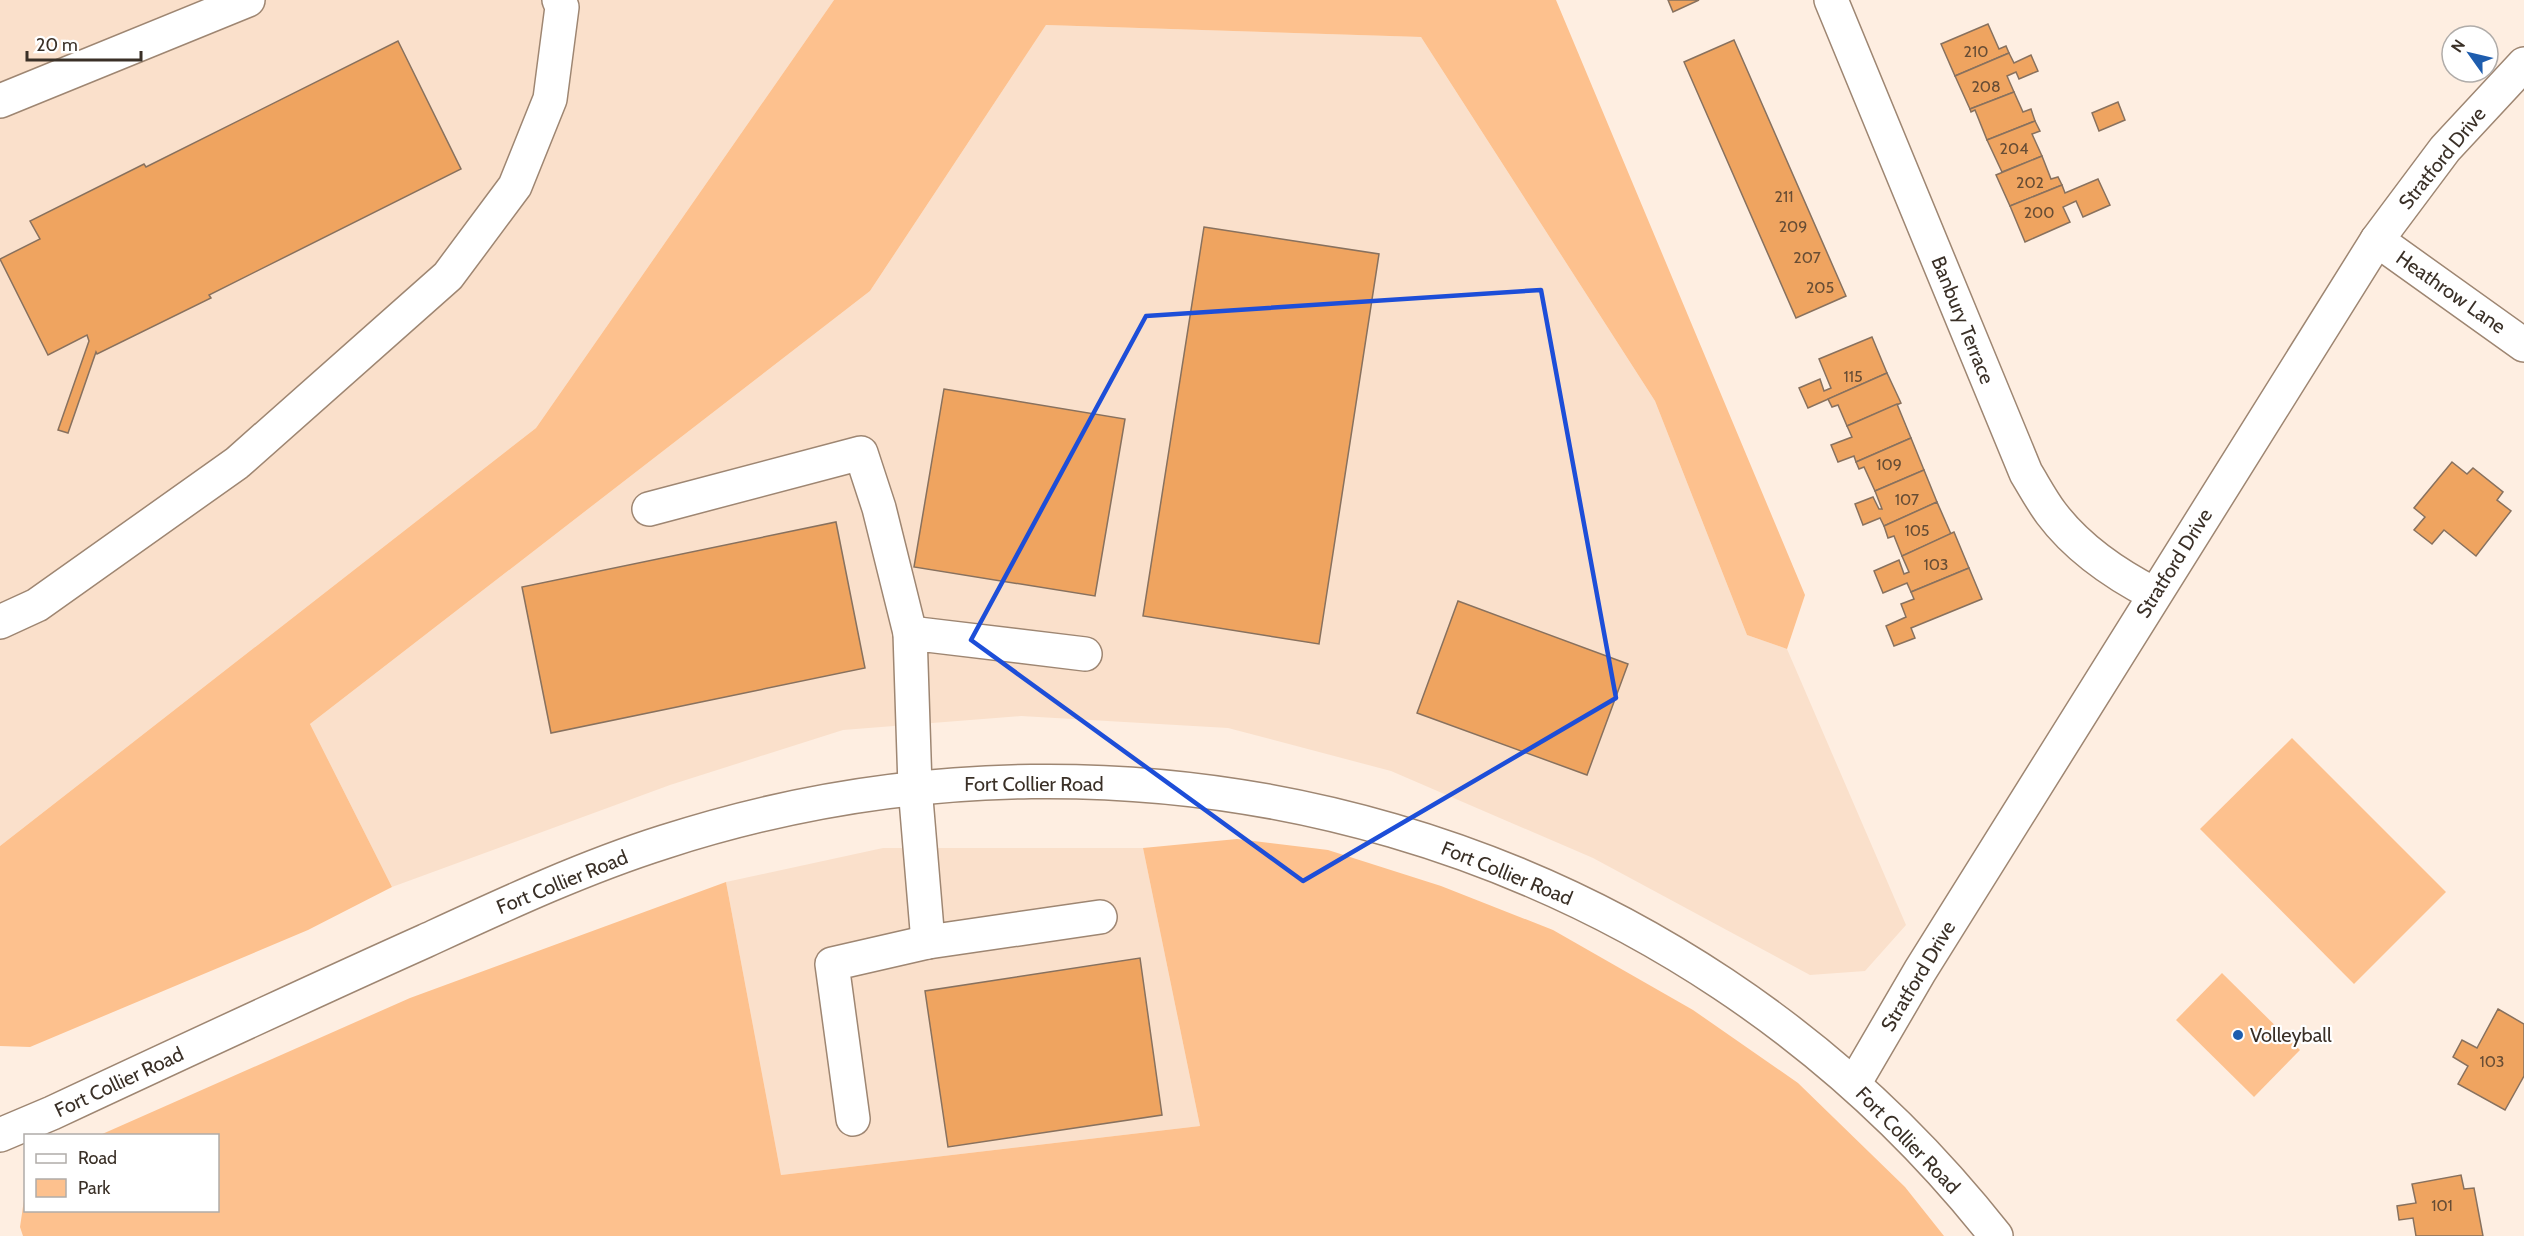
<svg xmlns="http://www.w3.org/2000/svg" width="2524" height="1236" font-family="Cabin,sans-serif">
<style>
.built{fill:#fae0cb}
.green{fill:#fdc18e}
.building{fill:#efa460;stroke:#88715e;stroke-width:1.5}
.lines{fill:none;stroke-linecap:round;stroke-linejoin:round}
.minor-casing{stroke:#9e8672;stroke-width:36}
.minor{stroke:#fff;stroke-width:33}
.marked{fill:none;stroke:#1d4ed8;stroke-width:4.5;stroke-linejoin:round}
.poi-dot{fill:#1e5dae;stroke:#fff;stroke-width:2}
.labels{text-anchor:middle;stroke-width:4.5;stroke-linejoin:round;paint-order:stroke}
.number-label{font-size:16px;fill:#674d35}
.street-label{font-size:20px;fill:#3a3027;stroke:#fff}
.poi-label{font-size:20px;fill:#3a3027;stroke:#fff;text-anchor:start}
</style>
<rect width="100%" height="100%" fill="#feeee1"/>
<!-- built -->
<g class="built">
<polygon points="0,0 834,0 536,428 0,846"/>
<polygon points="1046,25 1421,37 1655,401 1747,635 1787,649 1906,925 1865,971 1810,975 1593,858 1391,771 1228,728 1021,716 843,730 670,785 392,887 310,724 870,291"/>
<polygon points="883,848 1143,848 1200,1126 781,1175 726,882"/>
</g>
<!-- green -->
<g class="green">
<polygon points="834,0 1556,0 1805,595 1787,649 1747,635 1655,401 1421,37 1046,25 870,291 310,724 392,887 308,930 30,1047 0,1046 0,846 536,428"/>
<polygon points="2292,738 2446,892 2354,984 2200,829"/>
<polygon points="1237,839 1328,850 1441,886 1553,930 1693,1010 1798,1083 1905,1187 1944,1236 23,1236 20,1227 25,1193 26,1210 218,1210 218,1136 100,1135 410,998 726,882 781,1175 1200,1126 1143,848"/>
<polygon points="2222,973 2300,1050 2254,1097 2176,1020"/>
</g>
<!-- building -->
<g class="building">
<polygon points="1668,0 1699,0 1673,12"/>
<polygon points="1988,24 1999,49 2006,46 2009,53 1955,76 1941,44"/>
<polygon points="1734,40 1846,296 1796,318 1684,62"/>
<polygon points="398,41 461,169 209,295 211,298 97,354 96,352 68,433 58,430 89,341 87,335 48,355 0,259 40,239 30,221 144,164 146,167"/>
<polygon points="2009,53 2014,63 2031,55 2038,71 2019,79 2016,72 2007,76 2014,92 1970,109 1955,76"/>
<polygon points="2014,92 2023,112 2031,109 2035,121 1987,140 1975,110 1971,112 1970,109"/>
<polygon points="2118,102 2125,120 2099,131 2092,113"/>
<polygon points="2035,121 2040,131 2032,134 2042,156 2002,172 1987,140"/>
<polygon points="2042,156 2051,179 2058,177 2062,185 2010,206 1996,175"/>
<polygon points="2098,179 2110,205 2083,217 2076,201 2063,207 2070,222 2025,242 2010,206 2062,185 2065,193"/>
<polygon points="1204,227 1379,254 1319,644 1143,616"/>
<polygon points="1872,337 1887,373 1808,408 1799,388 1820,379 1824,391 1831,388 1819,359"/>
<polygon points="1887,373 1901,403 1847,426 1838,405 1832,407 1828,399"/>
<polygon points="944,389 1125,419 1095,596 914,567"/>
<polygon points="1897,404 1911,438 1856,462 1854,456 1838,462 1831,445 1852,437 1847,426"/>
<polygon points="1911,438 1924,470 1875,491 1864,467 1859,469 1856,462"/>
<polygon points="2452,462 2467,474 2473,468 2503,492 2497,500 2511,511 2476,556 2444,530 2432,544 2414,530 2425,517 2414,508"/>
<polygon points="1924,470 1937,502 1884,526 1880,518 1863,525 1855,504 1873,497 1879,509 1882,509 1875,491"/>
<polygon points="1937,502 1951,534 1902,556 1894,536 1888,538 1884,526"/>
<polygon points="836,522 865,668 551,733 522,587"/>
<polygon points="1954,532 1969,568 1911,592 1907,583 1883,593 1874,571 1899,560 1904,574 1909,572 1902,556"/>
<polygon points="1969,568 1982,599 1911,628 1915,638 1894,646 1886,626 1906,617 1901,604 1914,599 1911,592"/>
<polygon points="1458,601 1628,664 1587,775 1417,713"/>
<polygon points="1140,958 1162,1115 948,1147 925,991"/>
<polygon points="2498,1009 2524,1024 2524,1076 2505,1110 2458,1084 2468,1066 2453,1057 2462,1040 2477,1048"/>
<polygon points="2461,1175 2464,1189 2474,1188 2483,1236 2416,1236 2413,1218 2399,1220 2397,1206 2416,1203 2412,1184"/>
</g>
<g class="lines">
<defs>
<g id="minor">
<path d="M1831,0L2026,473C2034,486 2042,501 2051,513C2078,549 2115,574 2154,594"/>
<polyline points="0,101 248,0"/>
<polyline points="2377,240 2524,345"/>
<polyline points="649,509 861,453 879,508 910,633"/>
<polyline points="0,622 37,605 237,463 448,276 515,186 550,99 562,7 559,0"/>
<polyline points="1085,654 910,633 915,787 928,942 1100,917"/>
<polyline points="1854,1084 1920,971 2377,240 2445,149 2524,64"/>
<polyline points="853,1119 832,964 928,942"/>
<path d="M0,1135L52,1113C176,1055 300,997 425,941C503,905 582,868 664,842C1146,686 1681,836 1996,1236"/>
</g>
</defs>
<!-- minor casing -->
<use href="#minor" class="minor-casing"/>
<!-- minor -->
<use href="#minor" class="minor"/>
</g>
<!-- marked area -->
<path class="marked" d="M1541,290L1616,698L1303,881L971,640L1146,316Z"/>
<!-- markers -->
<circle class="poi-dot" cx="2238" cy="1035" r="6"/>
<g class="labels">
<!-- number labels -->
<g class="number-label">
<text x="1976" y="57">210</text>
<text x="1986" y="92">208</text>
<text x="2014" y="154">204</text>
<text x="2030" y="188">202</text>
<text x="1784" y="202">211</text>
<text x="2039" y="218">200</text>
<text x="1793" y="232">209</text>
<text x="1807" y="263">207</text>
<text x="1820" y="293">205</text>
<text x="1853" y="382">115</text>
<text x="1889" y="470">109</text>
<text x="1907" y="505">107</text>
<text x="1917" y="536">105</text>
<text x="1936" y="570">103</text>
<text x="2492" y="1067">103</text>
<text x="2442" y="1211">101</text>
</g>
<!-- street labels -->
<g class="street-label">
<text transform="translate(2442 158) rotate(-51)" y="7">Stratford Drive</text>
<text transform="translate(2451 292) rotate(35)" y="7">Heathrow Lane</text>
<text transform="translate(1963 320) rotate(68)" y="7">Banbury Terrace</text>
<text transform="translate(2174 563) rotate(-58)" y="7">Stratford Drive</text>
<text x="1034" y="791">Fort Collier Road</text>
<text transform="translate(1507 873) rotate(22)" y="7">Fort Collier Road</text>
<text transform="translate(562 882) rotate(-22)" y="7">Fort Collier Road</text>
<text transform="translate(1918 976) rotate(-59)" y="7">Stratford Drive</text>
<text transform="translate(119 1082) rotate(-25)" y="7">Fort Collier Road</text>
<text transform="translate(1908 1140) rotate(46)" y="7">Fort Collier Road</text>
</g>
<!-- poi labels -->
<g class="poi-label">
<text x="2250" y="1042">Volleyball</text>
</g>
</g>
<!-- legend -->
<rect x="24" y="1134" width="195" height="78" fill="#ffffff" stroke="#b0aca9" stroke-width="1.5"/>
<rect x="36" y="1154" width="30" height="9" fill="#ffffff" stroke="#b0aca9" stroke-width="1.5"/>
<text x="78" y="1164" font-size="18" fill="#3a3027">Road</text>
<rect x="36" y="1179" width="30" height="18" fill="#fdc18e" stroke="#b0aca9" stroke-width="1.5"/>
<text x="78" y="1194" font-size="18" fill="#3a3027">Park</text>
<!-- north arrow -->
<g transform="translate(2470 54) rotate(304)"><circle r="28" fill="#ffffff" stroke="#b0aca9" stroke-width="1.5"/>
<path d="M0-4.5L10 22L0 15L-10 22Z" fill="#1e5dae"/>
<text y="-9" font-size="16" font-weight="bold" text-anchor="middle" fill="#3a3027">N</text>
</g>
<!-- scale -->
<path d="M27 51v9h114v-9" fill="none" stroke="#3a3027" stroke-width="3"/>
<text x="36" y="51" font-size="18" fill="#3a3027" stroke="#ffffff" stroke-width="4.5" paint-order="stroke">20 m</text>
</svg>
